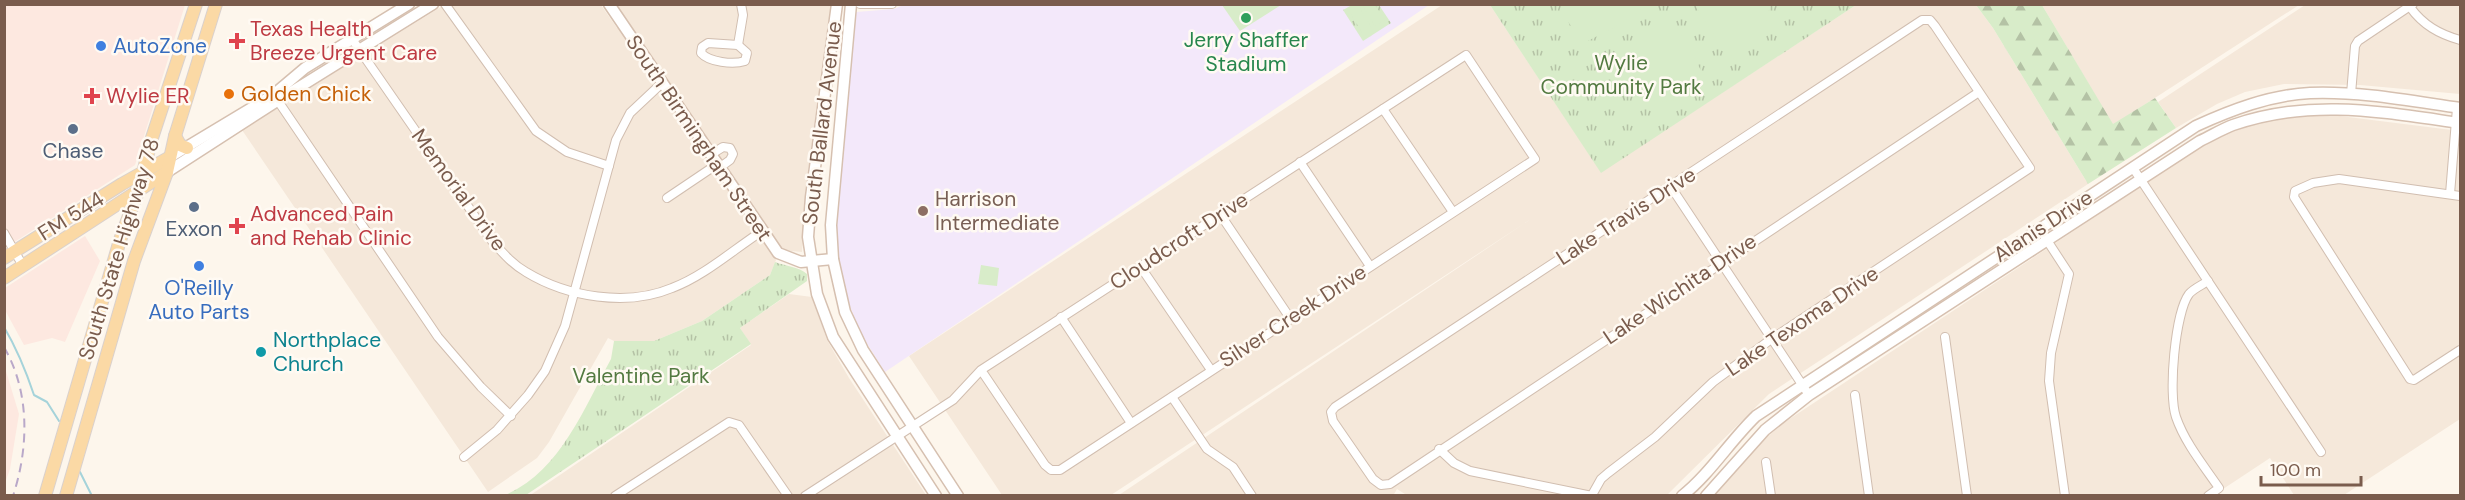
<svg xmlns="http://www.w3.org/2000/svg" width="2465" height="500" font-family="'DM Sans',sans-serif">
<style>
.residential{fill:#f5e8da}
.commercial{fill:#fde8e0}
.education{fill:#f3e8fa}
.forest{fill:url(#forest-firs)}
.park{fill:url(#park-tufts)}
.pitch{fill:#d8ecc9}
.lines{fill:none;stroke-linecap:round;stroke-linejoin:round}
.stream{stroke:#a5d3da;stroke-width:2}
.street-casing{stroke:#d1beb0;stroke-width:10}
.secondary-casing{stroke:#d6c0b0;stroke-width:13}
.primary-casing{stroke:#dad1cd;stroke-width:14}
.street{stroke:#fff;stroke-width:8}
.secondary{stroke:#fff;stroke-width:10}
.primary{stroke:#fbd9a5;stroke-width:12}
.rail{stroke:#b9a8c9;stroke-width:2;stroke-dasharray:9 6;stroke-linecap:butt}
.leisure-dot{fill:#2e9e5b;stroke:#fffaf3;stroke-width:2}
.health-dot{fill:#e0444e;stroke:#fffaf3;stroke-width:2}
.shop-dot{fill:#3f7fe0;stroke:#fffaf3;stroke-width:2}
.food-dot{fill:#e8710a;stroke:#fffaf3;stroke-width:2}
.service-dot{fill:#5c6f8a;stroke:#fffaf3;stroke-width:2}
.education-dot{fill:#8d6e63;stroke:#fffaf3;stroke-width:2}
.culture-dot{fill:#0f9aa8;stroke:#fffaf3;stroke-width:2}
.labels{text-anchor:middle;stroke-width:5;stroke-linejoin:round;paint-order:stroke}
.health-label{font-size:21px;fill:#be3a42;stroke:#fffaf3;text-anchor:start}
.leisure-label{font-size:21px;fill:#27864d;stroke:#fffaf3}
.shop-label{font-size:21px;fill:#366cbe;stroke:#fffaf3;text-anchor:start}
.park-label{font-size:21px;fill:#537a41;stroke:#fffaf3}
.food-label{font-size:21px;fill:#c56008;stroke:#fffaf3;text-anchor:start}
.street-label{font-size:21px;fill:#7a5c4d;stroke:#fffaf3}
.service-label{font-size:21px;fill:#4e5e75;stroke:#fffaf3}
.education-label{font-size:21px;fill:#785e54;stroke:#fffaf3;text-anchor:start}
.culture-label{font-size:21px;fill:#0d838f;stroke:#fffaf3;text-anchor:start}
</style>
<defs>
<pattern id="forest-firs" width="22" height="20" patternUnits="userSpaceOnUse" patternTransform="scale(1.5)"><rect width="22" height="20" fill="#d8ecc9"/><path d="M5 1l3.5 6h-7zM16 11l3.5 6h-7z" fill="#b4c2a5"/></pattern>
<pattern id="park-tufts" width="24" height="20" patternUnits="userSpaceOnUse" patternTransform="scale(1.5)"><rect width="24" height="20" fill="#d8ecc9"/><path d="M3 7l-1-3M5 7V3M7 7l1-3M15 17l-1-3M17 17v-4M19 17l1-3" fill="none" stroke="#b4c2a5"/></pattern>
</defs>
<rect width="100%" height="100%" fill="#fdf6ec"/>
<!-- residential -->
<g class="residential">
<polygon points="444,5 601,5 617,28 626,22 615,5 831,5 806,187 802,252 780,250 770,275 702,321 654,341 614,341 608,338 549,442 537,458 488,492 242,130"/>
<polygon points="1442,5 1490,5 1601,172 1856,5 1976,5 1993,28 2088,184 1769,394 1667,495 1408,496 1397,489 1393,496 1119,495 1531,219 1111,495 1002,495 909,356"/>
<polygon points="2042,5 2299,5 2113,125"/>
<polygon points="2305,5 2460,5 2460,94 2360,85 2284,84 2245,92 2217,104 2176,128 2158,102"/>
<polygon points="2308,115 2332,115 2460,131 2460,419 2344,495 2294,495 2270,458 2214,495 1713,496 1755,448 1782,424 2202,146 2228,133 2248,126 2275,119"/>
<polygon points="789,294 812,297 827,340 849,378 926,495 529,496 751,345 740,328"/>
</g>
<!-- commercial -->
<g class="commercial">
<polygon points="5,5 185,5 135,165 5,248"/>
<polygon points="85,236 100,261 65,342 52,338 24,345 5,310 5,288"/>
<polygon points="5,368 19,414 10,469 5,483"/>
</g>
<!-- education -->
<polygon class="education" points="906,4 1429,5 885,372 859,331 845,292 836,246 835,214 856,12 894,9"/>
<!-- forest -->
<polygon class="forest" points="1976,5 2042,5 2113,124 2155,98 2176,128 2088,184 1993,28"/>
<!-- park -->
<g class="park">
<polygon points="1352,5 1379,5 1391,23 1363,41 1343,10"/>
<polygon points="1490,5 1856,5 1601,173"/>
<path d="M775,262C785,266 800,267 807,274V281L740,328L751,344L526,495H505C560,472 584,408 611,359L614,341H654L702,321L770,275Z"/>
</g>
<!-- pitch -->
<g class="pitch">
<polygon points="1222,5 1281,5 1240,31"/>
<polygon points="1362,5 1375,5 1385,20 1375,26"/>
<polygon points="1563,5 1563,4 1648,5 1620,24 1584,43 1565,18"/>
<path d="M1695,5H1770C1765,32 1758,43 1737,62L1710,29Z"/>
<polygon points="1359,7 1372,28 1363,34 1350,13"/>
<path d="M1660,16L1672,19L1711,88C1664,111 1636,105 1602,66Z"/>
<polygon points="981,265 999,268 997,286 978,284"/>
</g>
<g class="lines">
<!-- stream -->
<g class="stream">
<path d="M4,327C17,349 26,371 34,395L47,402L59,421"/>
<polyline points="80,472 92,496"/>
</g>
<defs>
<g id="street">
<polyline points="445,4 536,131 567,152 609,166"/>
<polyline points="860,4 892,4"/>
<path d="M2410,7C2423,25 2439,34 2460,40"/>
<path d="M352,39L492,241C502,252 512,264 526,272C567,297 627,307 672,288C704,276 733,250 762,231"/>
<path d="M708,43L738,45L747,53L745,61C733,65 709,62 701,53L702,47Z"/>
<polyline points="738,45 743,15 741,4"/>
<polyline points="2351,94 2355,46 2358,41 2413,4"/>
<polyline points="276,98 438,337 481,387 511,416"/>
<polyline points="1383,109 1453,212"/>
<polyline points="710,155 723,147 730,148 733,154 730,160 719,168"/>
<polyline points="1300,162 1370,266"/>
<polyline points="2133,168 2321,452"/>
<polyline points="1671,187 1809,395"/>
<polyline points="2450,194 2457,108"/>
<polyline points="2460,196 2339,179 2313,183 2295,191 2294,197 2410,379 2414,380 2460,350"/>
<polyline points="667,198 716,165"/>
<polyline points="1220,214 1290,318"/>
<polyline points="2039,228 2069,274 2051,353 2049,381 2065,496"/>
<polyline points="4,233 23,266"/>
<polyline points="1140,266 1211,370"/>
<path d="M2208,281C2202,285 2193,289 2189,294C2175,313 2168,394 2176,417C2185,443 2204,466 2219,488L2208,496"/>
<polyline points="1061,317 1131,423"/>
<polyline points="1945,337 1967,496"/>
<polyline points="1855,395 1869,496"/>
<polyline points="1172,397 1207,449 1233,467 1252,496"/>
<polyline points="1439,449 1454,463 1470,471 1592,496"/>
<polyline points="464,457 497,430 528,395 545,371 565,326 616,140 630,113 662,83"/>
<polyline points="1766,462 1771,496"/>
<polyline points="1592,495 1601,479 1608,473 1655,437 1713,382 1770,340 2030,168 1935,26 1930,20 1922,20 1335,407 1331,412 1333,421 1373,479 1381,485 1390,484 1979,92"/>
<polyline points="615,496 729,422 739,425 788,496"/>
<polyline points="805,496 953,400 981,370 1466,55 1535,159 1060,470 1051,470 1045,465 981,370"/>
</g>
<g id="secondary">
<polyline points="609,4 778,253 801,262 833,259"/>
<polyline points="837,4 811,197 808,237 817,294 833,337 936,496"/>
<polyline points="851,4 831,225 833,259 845,312 863,350 958,496"/>
<polyline points="170,157 273,95 305,68 409,4"/>
<polyline points="167,172 277,101 433,4"/>
<path d="M1682,496C1710,474 1730,441 1756,416L2196,126C2231,110 2270,95 2310,93C2360,91 2411,101 2460,108"/>
<path d="M1706,496L1765,430L1809,395L2200,141C2211,136 2222,129 2233,125C2311,98 2382,112 2460,123"/>
</g>
<g id="primary">
<polyline points="175,136 180,145 187,148"/>
<polyline points="4,258 122,184 170,157"/>
<polyline points="4,278 167,172"/>
<polyline points="45,496 120,240 139,189 151,141 196,4"/>
<polyline points="66,496 134,261 167,172 175,136 216,4"/>
</g>
</defs>
<!-- street casing -->
<use href="#street" class="street-casing"/>
<!-- secondary casing -->
<use href="#secondary" class="secondary-casing"/>
<!-- primary casing -->
<use href="#primary" class="primary-casing"/>
<!-- street -->
<use href="#street" class="street"/>
<!-- secondary -->
<use href="#secondary" class="secondary"/>
<!-- primary -->
<use href="#primary" class="primary"/>
<!-- rail -->
<path class="rail" d="M4,347C30,392 29,447 13,496"/>
</g>
<!-- markers -->
<circle class="leisure-dot" cx="1246" cy="18" r="6"/>
<g class="health-dot">
<path d="M234 32h6v6h6v6h-6v6h-6v-6h-6v-6h6z"/>
<path d="M89 87h6v6h6v6h-6v6h-6v-6h-6v-6h6z"/>
<path d="M234 217h6v6h6v6h-6v6h-6v-6h-6v-6h6z"/>
</g>
<g class="shop-dot">
<circle cx="101" cy="46" r="6"/>
<circle cx="199" cy="266" r="6"/>
</g>
<circle class="food-dot" cx="229" cy="94" r="6"/>
<g class="service-dot">
<circle cx="73" cy="129" r="6"/>
<circle cx="194" cy="207" r="6"/>
</g>
<circle class="education-dot" cx="923" cy="211" r="6"/>
<circle class="culture-dot" cx="261" cy="352" r="6"/>
<g class="labels">
<!-- health labels -->
<g class="health-label">
<text x="250" y="36">Texas Health<tspan x="250" dy="24">Breeze Urgent Care</tspan></text>
<text x="106" y="103">Wylie ER</text>
<text x="250" y="221">Advanced Pain<tspan x="250" dy="24">and Rehab Clinic</tspan></text>
</g>
<!-- leisure labels -->
<g class="leisure-label">
<text x="1246" y="47">Jerry Shaffer<tspan x="1246" dy="24">Stadium</tspan></text>
</g>
<!-- shop labels -->
<g class="shop-label">
<text x="113" y="53">AutoZone</text>
<text x="199" y="295" text-anchor="middle">O'Reilly<tspan x="199" dy="24">Auto Parts</tspan></text>
</g>
<!-- park labels -->
<g class="park-label">
<text x="1621" y="70">Wylie<tspan x="1621" dy="24">Community Park</tspan></text>
<text x="641" y="383">Valentine Park</text>
</g>
<!-- food labels -->
<g class="food-label">
<text x="241" y="101">Golden Chick</text>
</g>
<!-- street labels -->
<g class="street-label">
<text transform="translate(822 123) rotate(-83)" y="7">South Ballard Avenue</text>
<text transform="translate(699 138) rotate(56)" y="7">South Birmingham Street</text>
<text transform="translate(459 190) rotate(54)" y="7">Memorial Drive</text>
<text transform="translate(71 216) rotate(-32)" y="7">FM 544</text>
<text transform="translate(1626 216) rotate(-33)" y="7">Lake Travis Drive</text>
<text transform="translate(2043 226) rotate(-33)" y="7">Alanis Drive</text>
<text transform="translate(1179 241) rotate(-33)" y="7">Cloudcroft Drive</text>
<text transform="translate(119 249) rotate(-73)" y="7">South State Highway 78</text>
<text transform="translate(1680 289) rotate(-34)" y="7">Lake Wichita Drive</text>
<text transform="translate(1293 316) rotate(-33)" y="7">Silver Creek Drive</text>
<text transform="translate(1802 321) rotate(-34)" y="7">Lake Texoma Drive</text>
</g>
<!-- service labels -->
<g class="service-label">
<text x="73" y="158">Chase</text>
<text x="194" y="236">Exxon</text>
</g>
<!-- education labels -->
<g class="education-label">
<text x="935" y="206">Harrison<tspan x="935" dy="24">Intermediate</tspan></text>
</g>
<!-- culture labels -->
<g class="culture-label">
<text x="273" y="347">Northplace<tspan x="273" dy="24">Church</tspan></text>
</g>
</g>
<!-- border -->
<rect width="2465" height="500" fill="none" stroke="#7a5c4d" stroke-width="12"/>
<!-- scale -->
<path d="M2261 476v9h100v-9" fill="none" stroke="#7a5c4d" stroke-width="3"/>
<text x="2270" y="476" font-size="18" fill="#7a5c4d" stroke="#fffaf3" stroke-width="4.5" paint-order="stroke">100 m</text>
</svg>
